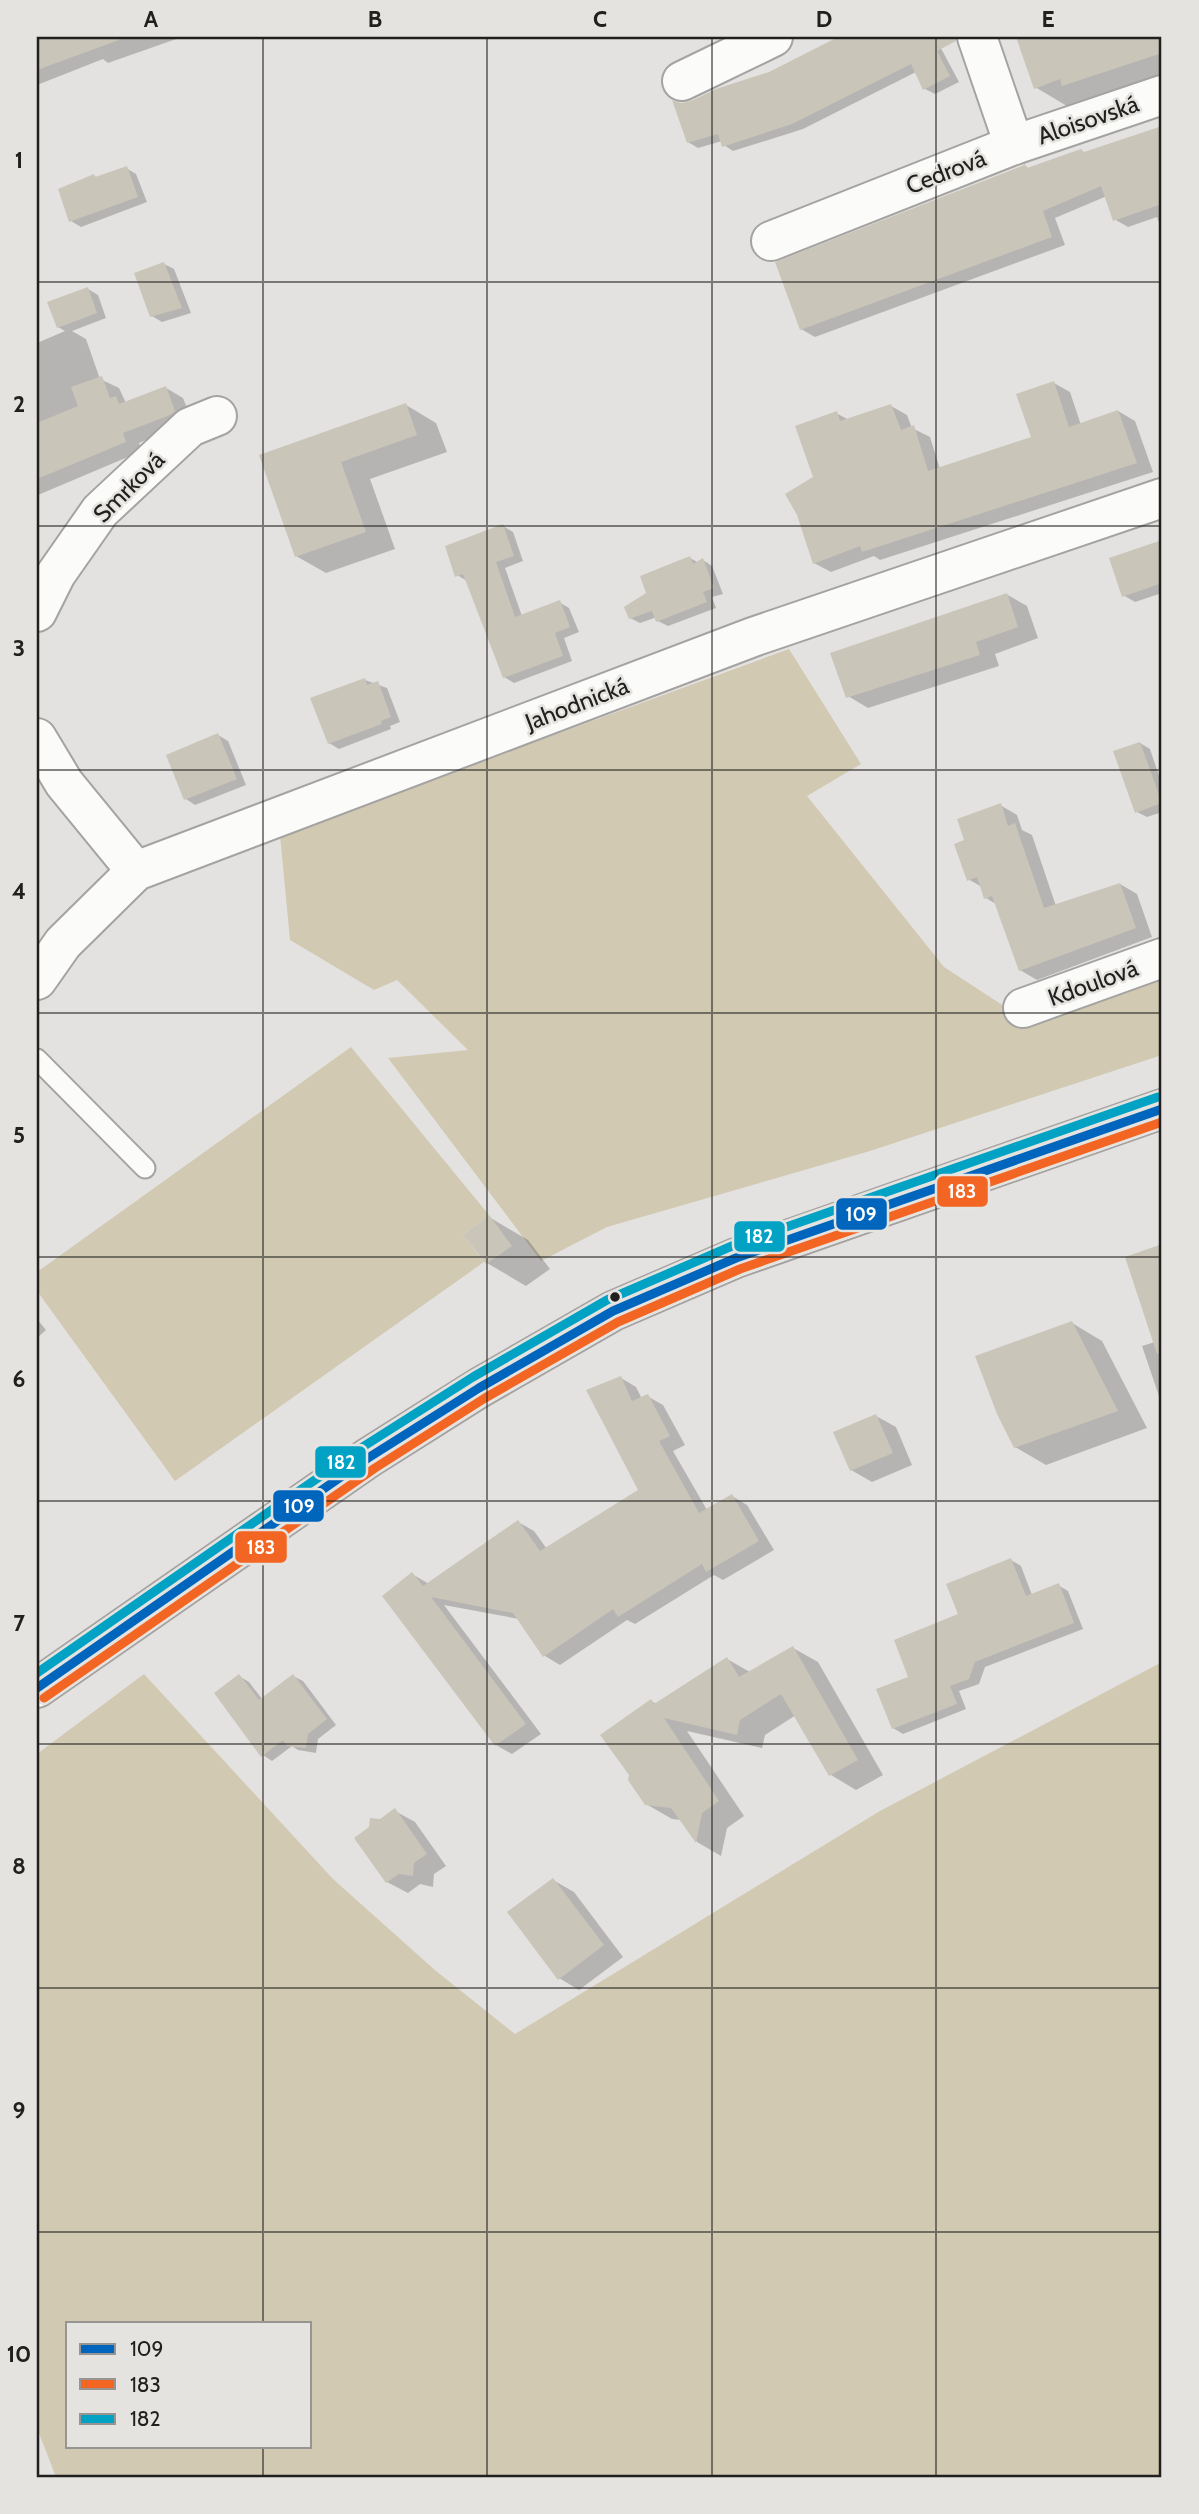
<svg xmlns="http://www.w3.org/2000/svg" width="1199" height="2514" font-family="Cabin,sans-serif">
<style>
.green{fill:#d1c9b2;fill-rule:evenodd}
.shadow{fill:#0003}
.building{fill:#cac5b9}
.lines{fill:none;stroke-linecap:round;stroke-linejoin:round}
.lane-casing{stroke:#a4a3a2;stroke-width:23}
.street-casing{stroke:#a4a3a2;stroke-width:42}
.primary-casing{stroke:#a4a3a2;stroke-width:42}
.lane{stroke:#fbfbfa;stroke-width:19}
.street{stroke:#fbfbfa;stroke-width:38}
.primary{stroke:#fbfbfa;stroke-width:38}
.bus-1-casing{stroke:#e5e3df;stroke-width:14}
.bus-2-casing{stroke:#e5e3df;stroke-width:14}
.bus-3-casing{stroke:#e5e3df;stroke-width:14}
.bus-1{stroke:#0065bd;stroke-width:9}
.bus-2{stroke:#f26522;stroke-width:9}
.bus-3{stroke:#02a2c5;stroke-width:9}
.grid{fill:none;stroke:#21201f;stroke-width:2;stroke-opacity:0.55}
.bus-dot{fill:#21201f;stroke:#e5e3df;stroke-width:2.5}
.labels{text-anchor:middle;stroke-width:5;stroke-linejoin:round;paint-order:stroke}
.street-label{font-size:24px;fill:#21201f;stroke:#e5e3df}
.line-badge{stroke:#e5e3df;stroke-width:2.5}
.badge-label{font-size:19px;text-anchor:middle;font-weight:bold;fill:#fff}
.neatline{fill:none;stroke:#21201f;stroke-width:2.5}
.grid-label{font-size:23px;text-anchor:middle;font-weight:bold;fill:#21201f}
</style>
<rect width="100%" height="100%" fill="#e4e2e0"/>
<!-- green -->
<g class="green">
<polygon points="789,649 861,764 807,796 944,967 1030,1023 1162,975 1162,1055 870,1151 607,1227 541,1261 388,1058 468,1050 397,980 374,990 290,940 280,835"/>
<polygon points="351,1047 489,1215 463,1235 484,1262 175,1481 37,1291 37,1272"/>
<path d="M1162,1662V2477H56L37,2428V1754L144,1674L333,1879L436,1971L515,2034L880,1811ZM68,2323H310V2446H68Z"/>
</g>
<!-- shadow -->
<g class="shadow">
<polygon points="37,37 182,37 108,63 103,59 37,85"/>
<polygon points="841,37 935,37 959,82 935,94 925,89 916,72 803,129 733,151 724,145 722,141 698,148 688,142 681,105 769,74"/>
<polygon points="1017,37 1162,37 1162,81 1096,103 1088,99 1067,106 1035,87"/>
<polygon points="1162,127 1162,231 1157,217 1128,227 1114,219 1107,196 1055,218 1065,245 815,337 801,329 1025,166 1030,169 1086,154"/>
<polygon points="126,168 136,174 147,202 81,227 71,221 94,176 98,178"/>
<polygon points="164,264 174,269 191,313 162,322 152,316"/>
<polygon points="88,289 98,295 106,318 72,331 86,339 100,379 119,388 126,403 166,388 183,398 192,421 139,443 142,451 38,495 37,343 65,331 58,327"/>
<polygon points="1054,383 1070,392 1081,425 1118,411 1135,421 1153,472 880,560 874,556 831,572 814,563 815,478 836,413 849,420 891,406 907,415 912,428 930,437 940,469 1033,438"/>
<polygon points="406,405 436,423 447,452 370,479 395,549 326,573 296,556 261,456"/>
<polygon points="503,526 513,532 523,561 505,568 522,616 559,602 569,608 579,632 564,638 572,661 514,683 504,677 467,581 457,575"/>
<polygon points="1162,542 1162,593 1135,602 1123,595 1111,560"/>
<polygon points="690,558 699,563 703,560 712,566 723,594 712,597 716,608 668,626 658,621 657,617 640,623 630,618 648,594"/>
<polygon points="1006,594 1027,606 1038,638 995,654 999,666 868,708 848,696"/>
<polygon points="365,680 387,688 400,722 390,726 391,729 339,749 329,743"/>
<polygon points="218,735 228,741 246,785 195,805 186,799"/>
<polygon points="1140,743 1150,749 1162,785 1162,812 1147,817 1137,812"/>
<polygon points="1000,805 1017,815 1022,830 1032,835 1056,906 1120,884 1137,894 1152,937 1037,980 1020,970 996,904 986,898 982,887 968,879 967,841"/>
<polygon points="489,1217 528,1240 550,1269 526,1286 487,1263"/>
<polygon points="1162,1246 1162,1398 1159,1396 1142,1346 1155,1342 1127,1258"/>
<polygon points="37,1319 46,1330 37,1338"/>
<polygon points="1072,1323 1102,1341 1147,1428 1046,1465 1015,1447"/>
<polygon points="621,1378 636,1387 642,1399 647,1396 663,1405 685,1445 673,1451 707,1510 732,1496 747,1505 774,1550 723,1580 714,1575 635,1624 627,1620 560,1665 545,1656 519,1619 444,1605 541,1734 512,1754 496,1745 412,1574 429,1584 518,1522 534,1531 547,1549 640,1491"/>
<polygon points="876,1416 896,1427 912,1465 872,1482 851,1470"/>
<polygon points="1011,1560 1021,1566 1032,1595 1058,1585 1068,1591 1083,1629 985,1667 979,1684 959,1691 966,1709 903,1734 893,1728 911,1678 960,1615"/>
<polygon points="793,1648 818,1662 883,1775 856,1790 831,1775 796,1715 765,1735 762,1748 687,1731 744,1816 727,1828 721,1856 697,1842 682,1820 672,1819 646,1804 651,1701 657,1704 727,1659 750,1672"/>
<polygon points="239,1676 249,1682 262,1699 293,1676 303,1681 336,1725 318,1739 316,1753 298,1750 292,1746 272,1761 263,1755"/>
<polygon points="395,1811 415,1822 446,1866 434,1874 433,1887 420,1884 408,1893 387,1882 380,1821"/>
<polygon points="553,1880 574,1892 623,1957 579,1990 559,1978"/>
</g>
<!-- building -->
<g class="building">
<polygon points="37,37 119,37 119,40 37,70"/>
<polygon points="838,37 956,37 956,41 937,51 950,76 923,90 911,64 792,124 722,147 718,134 687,143 672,100 681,103 691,101 716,89 769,72"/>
<polygon points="1016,37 1162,37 1162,53 1062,86 1060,79 1034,89"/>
<polygon points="1162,126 1162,204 1113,221 1101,186 1043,211 1052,237 800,330 775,262 1022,166 1025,164 1027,168 1081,149 1084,152"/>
<polygon points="127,166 138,197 69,222 58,189 94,174 95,177"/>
<polygon points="164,262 182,308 150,317 134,273"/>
<polygon points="88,287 97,313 57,328 47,302"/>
<polygon points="102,376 110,398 116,396 119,404 166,386 175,411 170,415 123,433 126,442 37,479 37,423 78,406 71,387"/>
<polygon points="1054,381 1069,427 1118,410 1137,463 862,552 860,546 813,564 797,515 785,494 813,477 795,426 837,411 840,421 891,404 901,430 914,425 928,471 1031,437 1016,394"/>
<polygon points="406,403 417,435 341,462 366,532 295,557 259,455"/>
<polygon points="503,524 514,556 496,562 515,617 560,600 570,627 555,633 563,656 503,678 463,574 455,577 445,546"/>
<polygon points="1162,540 1162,583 1122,597 1109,558"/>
<polygon points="690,556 693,564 703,558 714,588 703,592 707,602 656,622 652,611 629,619 624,607 646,593 640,576"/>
<polygon points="1007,593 1018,627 976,642 980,655 846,698 830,653"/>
<polygon points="365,678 367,685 378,681 391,717 381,721 382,724 328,744 310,698"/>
<polygon points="218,733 237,779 184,800 166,755"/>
<polygon points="1140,742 1162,803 1135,813 1113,751"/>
<polygon points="1001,803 1008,826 1015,823 1044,908 1120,883 1136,928 1019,971 992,896 984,899 977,877 967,881 954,844 964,840 957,819"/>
<polygon points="489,1215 512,1246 486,1264 463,1235"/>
<polygon points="1162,1244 1162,1353 1157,1354 1125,1257"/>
<polygon points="1072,1321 1118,1411 1014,1448 997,1414 975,1356"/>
<polygon points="621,1376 632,1401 648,1394 670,1436 659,1441 699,1513 732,1494 759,1541 706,1572 702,1564 618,1617 613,1609 543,1657 513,1613 431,1597 526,1724 495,1746 382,1596 412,1572 423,1586 518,1520 540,1551 638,1490 586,1390"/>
<polygon points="876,1414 893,1453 850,1471 833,1432"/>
<polygon points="1011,1558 1026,1596 1059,1583 1074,1623 975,1662 969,1679 950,1686 957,1704 892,1729 876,1689 908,1677 894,1640 958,1614 946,1584"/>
<polygon points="793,1646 858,1760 829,1776 781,1694 740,1720 737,1735 664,1718 719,1801 702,1813 696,1843 671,1808 645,1805 628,1780 629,1775 600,1735 651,1699 654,1704 727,1657 739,1677"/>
<polygon points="239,1674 259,1700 293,1674 327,1719 308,1734 306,1748 287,1746 283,1740 261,1757 214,1693"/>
<polygon points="395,1808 427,1854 414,1863 413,1876 399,1874 386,1883 354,1838 369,1827 370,1818 380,1819"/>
<polygon points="553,1878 604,1945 558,1980 507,1912"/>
</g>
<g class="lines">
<defs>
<polyline id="lane" points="37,1059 145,1168"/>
<g id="street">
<polyline points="977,37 1014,145"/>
<polyline points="682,81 773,37"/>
<polyline points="771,241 1014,145 1162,95"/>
<polyline points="37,612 56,574 100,511 190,427 217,416"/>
<polyline points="37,738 64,783 136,871"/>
<polyline points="37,980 63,943 136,871 753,637 1162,498"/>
<polyline points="1023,1008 1162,958"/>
</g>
<polyline id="primary" points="37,1688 368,1458 479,1388 613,1311 736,1258 1162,1109"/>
</defs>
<!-- lane casing -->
<use href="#lane" class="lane-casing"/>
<!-- street casing -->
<use href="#street" class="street-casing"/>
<!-- primary casing -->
<use href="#primary" class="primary-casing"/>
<!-- lane -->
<use href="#lane" class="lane"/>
<!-- street -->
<use href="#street" class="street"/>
<!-- primary -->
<use href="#primary" class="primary"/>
<defs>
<polyline id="bus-1" points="37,1688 368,1458 479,1388 613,1311 736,1258 1162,1109"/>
<polyline id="bus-2" points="44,1698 375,1468 485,1398 618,1322 740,1269 1162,1122"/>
<polyline id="bus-3" points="37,1673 361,1448 473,1377 607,1300 732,1246 1158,1097"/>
</defs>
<!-- bus-1 casing -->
<use href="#bus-1" class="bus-1-casing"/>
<!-- bus-2 casing -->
<use href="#bus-2" class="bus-2-casing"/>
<!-- bus-3 casing -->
<use href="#bus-3" class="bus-3-casing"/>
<!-- bus-1 -->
<use href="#bus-1" class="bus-1"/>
<!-- bus-2 -->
<use href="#bus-2" class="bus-2"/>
<!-- bus-3 -->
<use href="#bus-3" class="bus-3"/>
</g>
<!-- grid -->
<path class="grid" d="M263,37V2323M487,37V2477M712,37V2477M936,37V2477M37,282H1162M37,526H1162M37,770H1162M37,1013H1162M37,1257H1162M37,1501H1162M37,1744H1162M37,1988H1162M37,2232H1162M263,2446V2477"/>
<!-- markers -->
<circle class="bus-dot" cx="615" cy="1297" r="6"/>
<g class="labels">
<!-- street labels -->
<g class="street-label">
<text transform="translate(1088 120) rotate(-19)" y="8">Aloisovská</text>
<text transform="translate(946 172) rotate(-21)" y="8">Cedrová</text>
<text transform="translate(129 487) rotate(-45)" y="8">Smrková</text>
<text transform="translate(577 704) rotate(-21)" y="8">Jahodnická</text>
<text transform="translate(1093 983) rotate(-20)" y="8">Kdoulová</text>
</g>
</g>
<g class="line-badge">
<rect x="936" y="1175" width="53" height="33" rx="7" fill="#f26522"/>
<rect x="835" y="1197" width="53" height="34" rx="7" fill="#0065bd"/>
<rect x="733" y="1220" width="53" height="33" rx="7" fill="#02a2c5"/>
<rect x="314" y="1445" width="53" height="34" rx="7" fill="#02a2c5"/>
<rect x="272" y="1489" width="53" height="34" rx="7" fill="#0065bd"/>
<rect x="234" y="1530" width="54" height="34" rx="7" fill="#f26522"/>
</g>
<g class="badge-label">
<text x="962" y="1198">183</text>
<text x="861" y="1221">109</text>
<text x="759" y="1243">182</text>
<text x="341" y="1469">182</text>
<text x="299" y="1513">109</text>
<text x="261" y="1554">183</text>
</g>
<!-- border -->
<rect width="1199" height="2514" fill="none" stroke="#e5e3df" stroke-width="77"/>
<!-- legend -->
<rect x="66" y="2322" width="245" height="126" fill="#e5e3df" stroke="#979592" stroke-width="2"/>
<rect x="80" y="2344" width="35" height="10" fill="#0065bd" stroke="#979592" stroke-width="2"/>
<text x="130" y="2356" font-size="21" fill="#21201f">109</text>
<rect x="80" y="2379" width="35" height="10" fill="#f26522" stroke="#979592" stroke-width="2"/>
<text x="130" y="2392" font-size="21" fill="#21201f">183</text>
<rect x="80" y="2414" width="35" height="10" fill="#02a2c5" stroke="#979592" stroke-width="2"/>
<text x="130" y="2426" font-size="21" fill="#21201f">182</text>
<rect x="38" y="38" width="1122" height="2438" class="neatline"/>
<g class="grid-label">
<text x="151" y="27">A</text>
<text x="375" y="27">B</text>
<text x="600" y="27">C</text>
<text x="824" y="27">D</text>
<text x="1048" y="27">E</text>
<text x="19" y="168">1</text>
<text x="19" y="412">2</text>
<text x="19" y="656">3</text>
<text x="19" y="899">4</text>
<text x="19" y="1143">5</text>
<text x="19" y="1387">6</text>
<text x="19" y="1631">7</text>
<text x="19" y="1874">8</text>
<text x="19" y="2118">9</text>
<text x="19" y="2362">10</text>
</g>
</svg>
